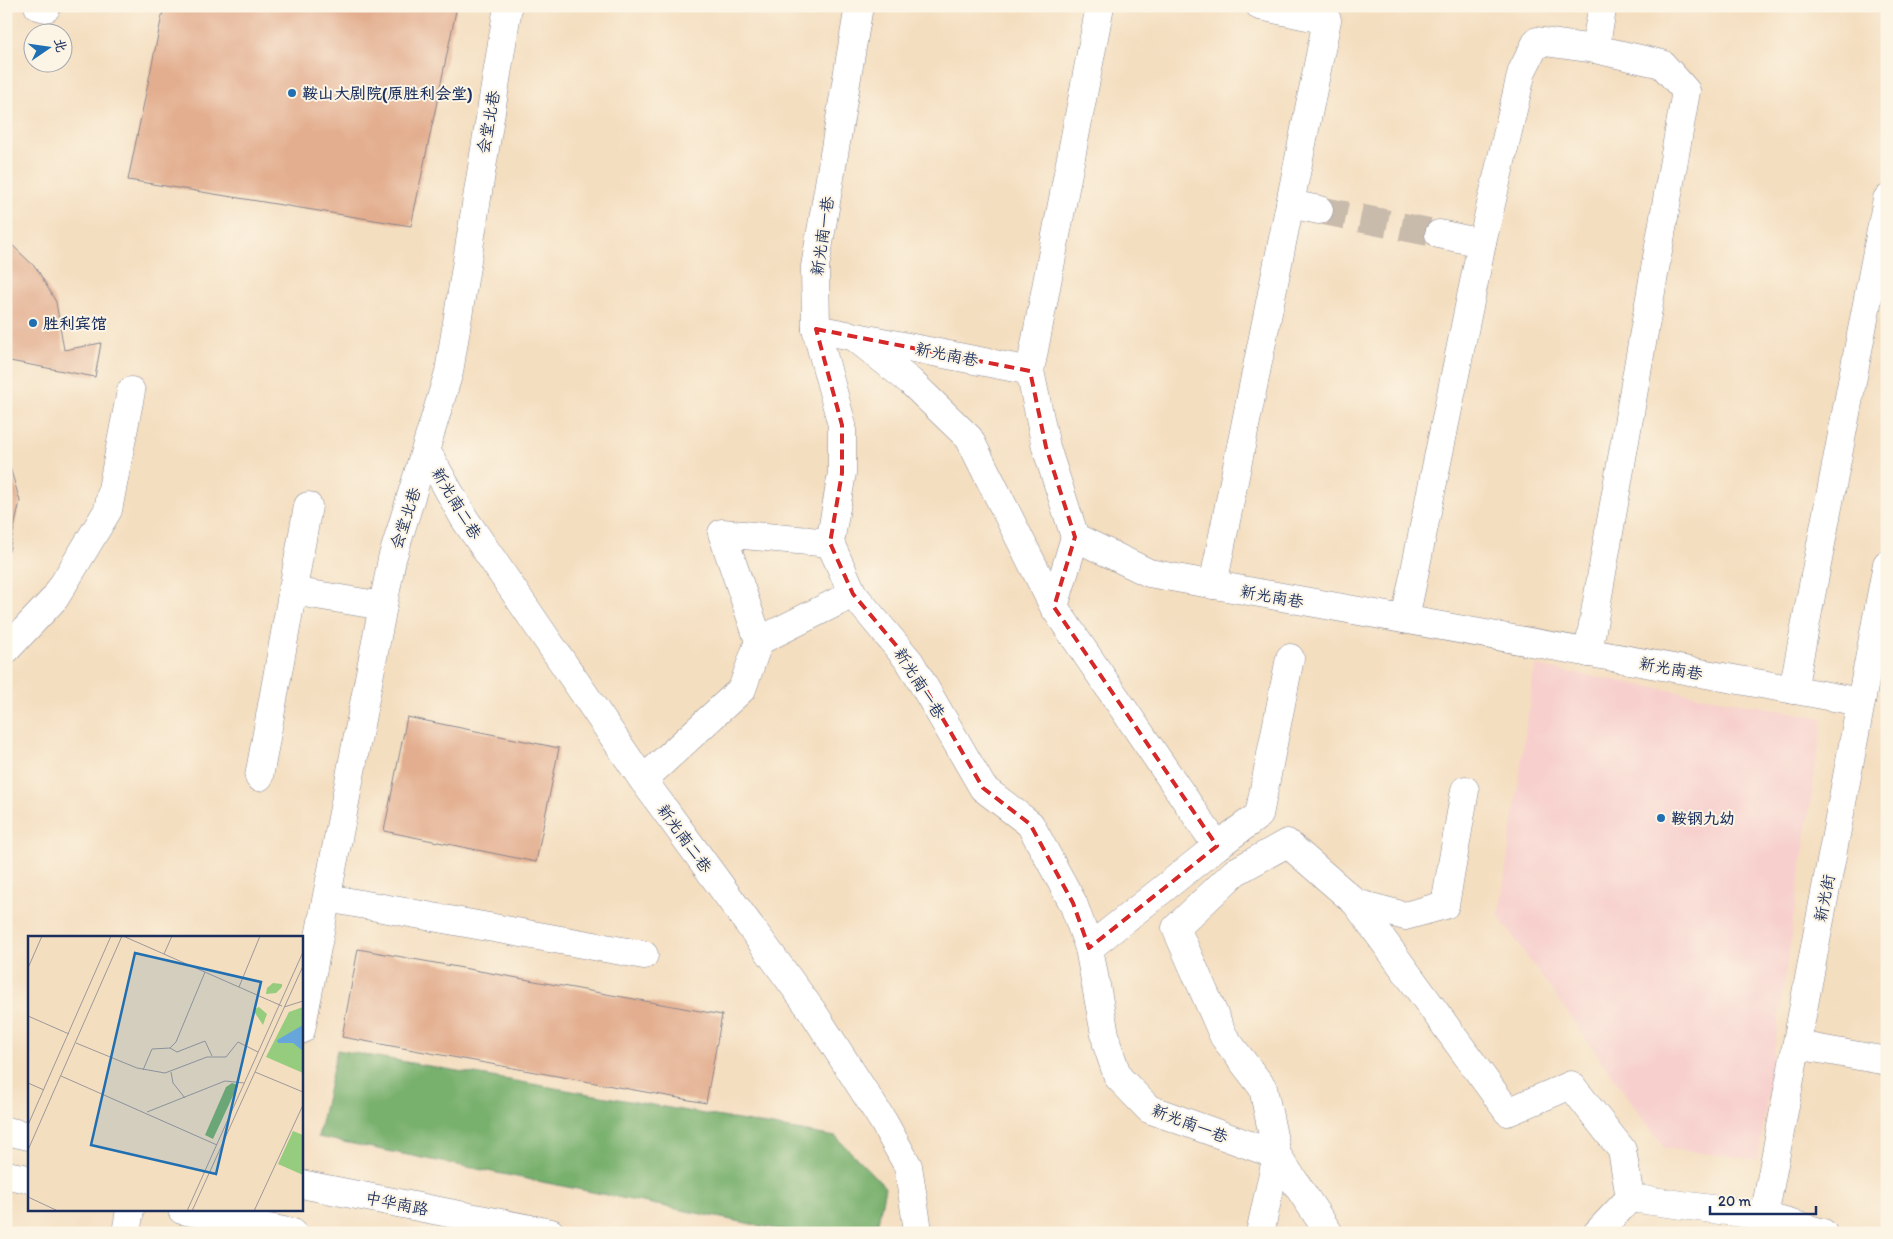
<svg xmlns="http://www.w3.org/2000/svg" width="1893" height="1239" font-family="Itim,'LXGW WenKai TC',sans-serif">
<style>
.built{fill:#f7d0cd}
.forest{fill:#78b06d;stroke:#4a7066}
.building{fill:#e3ae8f}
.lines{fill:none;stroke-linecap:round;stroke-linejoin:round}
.minor-tunnel{stroke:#c9bbac;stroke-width:28;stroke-dasharray:28 14;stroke-linecap:butt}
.minor-casing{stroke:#88868f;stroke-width:29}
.major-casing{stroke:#88868f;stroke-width:29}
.minor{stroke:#fff;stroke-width:28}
.major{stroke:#fff;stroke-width:28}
.marked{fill:none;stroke:#d62828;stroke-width:4;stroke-dasharray:10 6;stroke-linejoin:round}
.poi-dot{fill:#1f6fb2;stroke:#fcf5e5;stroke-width:2}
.labels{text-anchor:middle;stroke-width:4;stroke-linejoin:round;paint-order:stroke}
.poi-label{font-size:16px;font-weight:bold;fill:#1b2f5e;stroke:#fcf5e5;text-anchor:start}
.street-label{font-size:16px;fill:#1b2f5e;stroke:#fcf5e5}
.inset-road{fill:none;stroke:#9d9899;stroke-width:1}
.view{fill:#1f6fb2;fill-opacity:0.15;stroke:#1f6fb2;stroke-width:2.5}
.inset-edge{fill:none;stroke:#1b2f5e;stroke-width:2.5}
</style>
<rect width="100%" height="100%" fill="#fcf5e5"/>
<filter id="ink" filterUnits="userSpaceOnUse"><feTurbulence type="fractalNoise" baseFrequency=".02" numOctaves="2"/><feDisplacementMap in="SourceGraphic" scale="10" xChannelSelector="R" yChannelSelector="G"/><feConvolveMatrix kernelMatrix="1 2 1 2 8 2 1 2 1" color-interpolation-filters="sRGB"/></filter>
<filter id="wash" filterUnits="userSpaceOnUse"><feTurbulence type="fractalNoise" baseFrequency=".0096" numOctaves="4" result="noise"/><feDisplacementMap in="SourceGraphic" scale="20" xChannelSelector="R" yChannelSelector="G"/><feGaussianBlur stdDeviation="1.12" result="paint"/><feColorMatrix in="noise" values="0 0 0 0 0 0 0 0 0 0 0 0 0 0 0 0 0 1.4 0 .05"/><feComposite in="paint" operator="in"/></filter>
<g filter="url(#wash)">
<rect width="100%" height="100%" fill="#f4dec0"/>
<!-- built -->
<polygon class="built" points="1535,666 1823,718 1758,1160 1664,1148 1499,917"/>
<!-- forest -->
<polygon class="forest" points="337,1050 836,1137 885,1187 876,1233 796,1233 318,1137"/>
<g id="blocks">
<!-- building -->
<g class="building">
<polygon points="164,6 457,6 411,226 128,180"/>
<polygon points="6,239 37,269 56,302 64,350 101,343 95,377 10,361 6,375"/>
<polygon points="6,454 20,501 9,551 6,554"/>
<polygon points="407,717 559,748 536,862 384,831"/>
<polygon points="358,949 722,1015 706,1103 342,1037"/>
</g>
</g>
</g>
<g filter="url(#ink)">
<use href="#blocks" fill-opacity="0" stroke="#88868f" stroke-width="1"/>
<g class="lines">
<!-- minor-tunnel -->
<polyline class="minor-tunnel" points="1319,210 1439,234"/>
<defs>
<g id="minor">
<polyline points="38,6 46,8"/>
<polyline points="859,6 815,267 816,329 842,425 842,473 830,543 853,594 910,662 983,788 1030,824 1073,903 1089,948 1107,1045 1118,1077 1149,1109 1277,1155 1260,1233"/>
<polyline points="1595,49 1602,10"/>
<polyline points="1290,204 1319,210"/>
<polyline points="1439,234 1482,243"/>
<polyline points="816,329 1030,371 1046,447 1075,537 1149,573 1861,702"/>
<polyline points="857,339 911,382 969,438 1054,607"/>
<polyline points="1030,371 1100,6"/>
<polyline points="427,452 464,518 643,780 813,1012 883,1121 908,1166 917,1224 916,1233"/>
<polyline points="1075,537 1054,607 1217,846 1089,948"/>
<polyline points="1213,585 1327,20 1260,6"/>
<polyline points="292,591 383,606"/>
<polyline points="1405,619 1482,243 1522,71 1537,41 1595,49 1662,64 1686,91 1588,653"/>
<polyline points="759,641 722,533 830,543"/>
<polyline points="6,650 55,598 108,510 131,391"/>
<polyline points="1793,690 1887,199"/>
<polyline points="259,777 308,506"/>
<polyline points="643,780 742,689 759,641 853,594"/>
<polyline points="1217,846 1259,815 1290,658"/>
<polyline points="327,898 644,955"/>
<polyline points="1356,903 1405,916 1445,905 1465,790"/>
<polyline points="301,1030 392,559 449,372 508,6"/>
<polyline points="1797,1045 1887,1061"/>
<polyline points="126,1233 130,1210"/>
<polyline points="1329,1233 1277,1155 1263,1088 1224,1037 1176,928 1235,872 1287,843 1356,903 1508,1112 1571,1085 1622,1150 1630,1198"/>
<polyline points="1597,1233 1630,1198 1764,1216 1823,1233"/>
<polyline points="1761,1233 1887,564"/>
</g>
<g id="major">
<polyline points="6,1131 29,1136"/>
<polyline points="6,1175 29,1179"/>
<polyline points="301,1184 551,1233"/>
<polyline points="182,1210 293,1233"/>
</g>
</defs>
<!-- minor casing -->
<use href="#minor" class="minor-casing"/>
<!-- major casing -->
<use href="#major" class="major-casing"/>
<!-- minor -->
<use href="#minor" class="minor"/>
<!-- major -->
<use href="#major" class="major"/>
</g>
</g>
<!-- marked area -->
<path class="marked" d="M816,329L1030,371L1046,447L1075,537L1054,607L1217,846L1089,948L1073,903L1030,824L983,788L910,662L853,594L830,543L842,473V425Z"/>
<!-- markers -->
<g class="poi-dot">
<circle cx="292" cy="93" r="5"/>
<circle cx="33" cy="323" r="5"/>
<circle cx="1661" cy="818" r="5"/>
</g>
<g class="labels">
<!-- poi labels -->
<g class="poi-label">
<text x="302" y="99">鞍山大剧院(原胜利会堂)</text>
<text x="43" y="329">胜利宾馆</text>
<text x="1671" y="824">鞍钢九幼</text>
</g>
<!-- street labels -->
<g class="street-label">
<text transform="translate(488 122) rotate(-80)" y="6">会堂北巷</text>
<text transform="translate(822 236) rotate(-82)" y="6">新光南一巷</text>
<text transform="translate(947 354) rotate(11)" y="6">新光南巷</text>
<text transform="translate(457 503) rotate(59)" y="6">新光南二巷</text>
<text transform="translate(405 518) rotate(-72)" y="6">会堂北巷</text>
<text transform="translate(1272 596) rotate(10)" y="6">新光南巷</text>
<text transform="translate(1671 668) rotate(10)" y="6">新光南巷</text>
<text transform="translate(920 683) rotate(58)" y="6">新光南一巷</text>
<text transform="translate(685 838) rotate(54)" y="6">新光南二巷</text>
<text transform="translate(1824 898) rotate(-79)" y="6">新光街</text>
<text transform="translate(1190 1123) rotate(21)" y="6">新光南一巷</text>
<text transform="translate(397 1203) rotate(11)" y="6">中华南路</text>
</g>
</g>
<!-- overview -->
<g transform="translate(28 936)">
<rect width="275" height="275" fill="#f4dec0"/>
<path d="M245,47L254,48V51L248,57L238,58L239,52ZM231,71L239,78L235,89L225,74ZM275,71V137L238,121L261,76ZM265,195L275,199V239L250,228Z" fill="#95cc7e"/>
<path d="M204,147L210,149L185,203L177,199L198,151Z" fill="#78b06d"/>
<path d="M275,89V115L265,107H250L249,104Z" fill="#67a6da"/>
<path class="inset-road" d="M95,0L254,70M136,18L144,0M0,32L14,0M211,51L232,0M256,71L275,65M0,80L41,98M48,107L109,132L137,137L179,121H198L210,106L230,116M142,112L149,116L177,105L184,120M115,134L124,113L142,112L148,106L177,36M143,136L145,147L157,162M227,136L275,156M33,140L189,209M0,147L16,154M119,176L197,145L216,147M0,189L83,0M0,214L94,0M0,261L30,275M159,275L275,16M164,275L275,30M226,275L275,169"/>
<path class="view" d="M107,17L233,46L188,238L63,209Z"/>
<rect width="275" height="275" class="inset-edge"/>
</g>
<!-- margin -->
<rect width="1893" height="1239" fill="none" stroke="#fcf5e5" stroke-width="25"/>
<!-- north arrow -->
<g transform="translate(48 48) rotate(77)"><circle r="24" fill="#fcf5e5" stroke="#a2a6af"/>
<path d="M0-4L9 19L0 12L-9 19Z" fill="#1f6fb2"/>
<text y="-8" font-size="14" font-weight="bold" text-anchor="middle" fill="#1b2f5e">北</text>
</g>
<!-- scale -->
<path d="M1710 1206v8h106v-8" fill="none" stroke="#1b2f5e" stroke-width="2.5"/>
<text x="1718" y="1206" font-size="15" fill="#1b2f5e" stroke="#fcf5e5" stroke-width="4" paint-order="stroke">20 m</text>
</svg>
